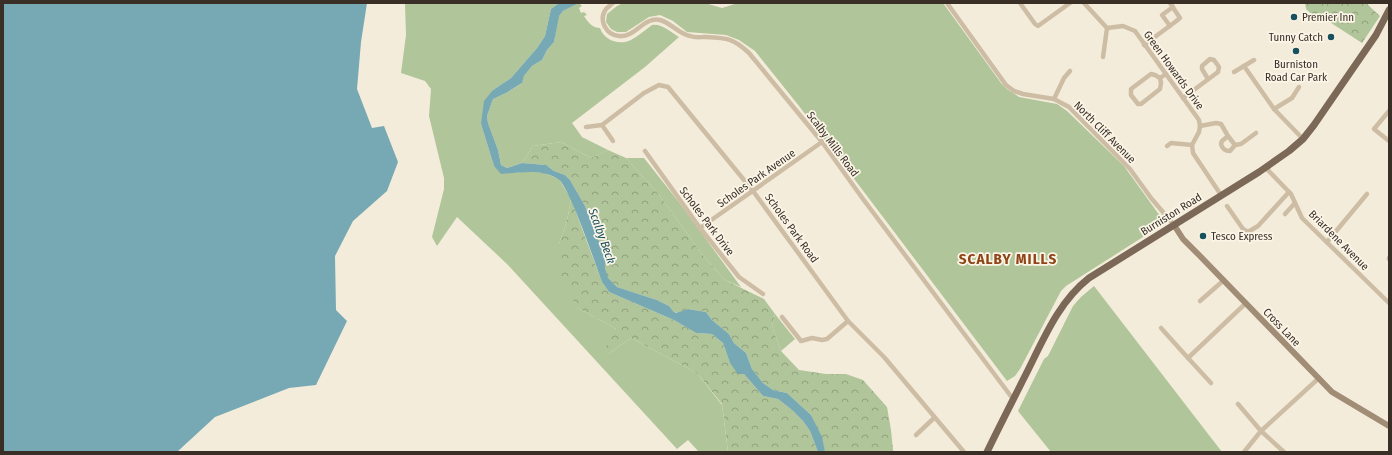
<svg xmlns="http://www.w3.org/2000/svg" width="1392" height="455" font-family="'Fira Sans Condensed',sans-serif">
<style>
.grass{fill:#b0c599}
.forest{fill:url(#forest-crowns)}
.water{fill:#76a9b4}
.lines{fill:none;stroke-linecap:round;stroke-linejoin:round}
.street{stroke:#cebda5;stroke-width:4.5}
.secondary{stroke:#a18c76;stroke-width:6}
.primary{stroke:#7c6856;stroke-width:7}
.poi-dot{fill:#18505e;stroke:#fbf5e7;stroke-width:1.5}
.labels{text-anchor:middle;stroke-width:3.5;stroke-linejoin:round;paint-order:stroke}
.poi-label{font-size:11px;fill:#392f27;stroke:#fbf5e7;text-anchor:start}
.street-label{font-size:11px;fill:#392f27;stroke:#fbf5e7}
.water-label{font-size:12px;font-style:italic;fill:#18505e;stroke:#fbf5e7}
.district-label{font-size:15px;font-weight:bold;letter-spacing:1px;fill:#904518;stroke:#fbf5e7}
</style>
<defs>
<pattern id="forest-crowns" width="20" height="18" patternUnits="userSpaceOnUse"><rect width="20" height="18" fill="#b0c599"/><path d="M2 6a3 3 0 1 1 6 0M12 15a3 3 0 1 1 6 0" fill="none" stroke="#90a07d"/></pattern>
</defs>
<rect width="100%" height="100%" fill="#f4ecda"/>
<!-- grass -->
<g class="grass">
<polygon points="405,3 559,3 551,9 545,36 537,48 511,78 493,90 481,124 494,166 513,173 528,171 544,173 559,179 571,199 567,221 559,244 578,308 616,329 608,354 631,338 697,373 722,405 728,452 699,452 688,440 677,449 507,264 457,217 437,246 432,237 444,189 444,178 429,116 431,89 425,81 401,73 406,35"/>
<path d="M579,3L582,6L579,8L581,13L584,12L587,15L584,16C588,22 592,28 600,28C604,40 619,46 631,40C638,36 645,30 652,25C661,23 671,32 679,37L645,67L572,123L582,137L608,150L591,158L561,142L533,146L522,163L507,168L501,165L498,150L488,123L487,116L493,99L506,93L521,84L524,76L532,66L542,60L547,50L554,42L558,17L563,11Z"/>
<polygon points="623,3 705,3 722,8 738,3 943,3 1001,83 1007,89 1019,97 1057,104 1067,111 1124,166 1165,223 1066,286 1061,291 1020,369 1015,376 1007,381 799,106 755,51 739,40 726,35 687,32 673,21 660,15 649,17 626,32 617,32 611,29 606,22 607,14 617,6"/>
<polygon points="626,158 644,158 678,201 741,287 725,280 702,254 660,196"/>
<polygon points="1094,286 1222,452 1051,452 1018,411 1044,359 1048,356 1073,306 1081,297"/>
<polygon points="775,314 795,339 781,351 772,326"/>
</g>
<!-- forest -->
<g class="forest">
<polygon points="1305,3 1366,3 1380,16 1362,43 1325,19 1320,22 1306,9"/>
<polygon points="561,142 591,158 608,150 626,158 660,196 702,254 725,280 764,299 775,314 772,326 781,351 799,370 826,374 846,374 863,380 887,407 891,430 893,450 894,452 825,452 811,415 787,393 773,390 763,383 752,369 746,353 734,343 729,334 712,320 706,312 688,309 677,313 673,311 669,306 657,300 617,287 607,278 605,268 605,256 585,206 570,180 565,175 554,171 546,165 522,163 533,146"/>
<polygon points="571,199 602,282 609,292 674,320 696,333 712,334 723,343 730,363 744,374 763,396 778,399 792,410 803,421 810,431 818,452 728,452 722,404 697,373 631,338 608,354 603,352 616,329 578,308 560,278 559,244 567,221"/>
</g>
<!-- water -->
<g class="water">
<polygon points="3,3 367,3 361,42 357,89 372,128 384,126 398,162 387,191 353,221 335,256 336,310 347,321 316,385 289,388 215,417 177,452 3,452"/>
<path d="M559,3H579L563,11L559,16L554,42L547,50L542,60L532,66L524,76L522,83L506,93L493,99L487,116L488,123L498,150L501,165L507,168L522,163L546,165L554,171L565,175L570,180L585,206L605,256V268L608,278L617,287L657,300L669,306L673,311L676,313L688,309L706,312L712,320L729,334L734,343L746,353L752,369L763,383L773,390L787,393L811,415L822,437L825,452H818L810,431L803,421L792,410L778,399L763,396L744,374H738L730,363L723,343L712,334L696,333L674,320L609,292L602,282C596,266 569,185 558,179C539,168 521,173 501,174L494,166L481,124L484,101L493,90L511,78L537,48L545,36L551,9Z"/>
</g>
<g class="lines">
<!-- street -->
<g class="street">
<path d="M613,3C611,5 608,7 606,9C598,20 606,35 619,36C635,38 644,16 660,20C671,23 679,34 690,36C695,38 700,37 705,37C727,38 733,38 749,53L822,142L863,199L1013,399"/>
<polyline points="947,3 1006,85 1014,91 1023,94 1054,99 1069,107 1130,169 1151,198 1174,225"/>
<polyline points="1020,3 1035,24 1038,26 1070,3"/>
<polyline points="1084,3 1107,28 1123,26 1135,31 1199,120 1200,126 1199,132 1192,145 1193,153 1221,195"/>
<polyline points="1170,26 1162,15 1173,7"/>
<polyline points="1144,45 1175,22 1180,18 1170,3"/>
<polyline points="1103,57 1107,28"/>
<polyline points="1254,60 1244,66 1274,109 1303,139"/>
<polyline points="1234,72 1244,66"/>
<polyline points="1160,78 1155,75 1151,74 1131,89 1131,95 1138,104 1141,104 1160,89 1161,83 1160,78 1166,74"/>
<polyline points="1183,98 1218,72 1219,67 1214,60 1210,59 1202,66 1202,69 1208,79"/>
<polyline points="1054,99 1064,78 1070,71"/>
<polyline points="1274,109 1292,98 1299,87"/>
<polyline points="1389,111 1374,129 1389,141"/>
<polyline points="602,125 613,141"/>
<path d="M1200,126L1216,123L1221,124L1228,136L1235,145L1230,151C1224,151 1222,148 1221,144L1222,141L1228,136"/>
<polyline points="586,127 602,125 644,93 659,85 668,87 753,191 848,321 884,357 964,452"/>
<polyline points="1235,145 1241,144 1256,133"/>
<polyline points="1167,146 1171,143 1192,145"/>
<polyline points="645,151 700,228 739,277 763,294"/>
<polyline points="1265,167 1291,194 1302,218 1389,303"/>
<polyline points="1227,206 1243,229 1248,232 1258,226 1289,192"/>
<polyline points="1285,214 1295,203"/>
<polyline points="700,228 822,142"/>
<polyline points="1327,242 1367,194"/>
<polyline points="1389,258 1389,259"/>
<polyline points="1200,301 1224,280"/>
<polyline points="782,317 801,341 812,338 822,340 827,339 848,321"/>
<polyline points="1161,328 1188,358"/>
<polyline points="1211,383 1188,358 1246,303"/>
<polyline points="1238,404 1261,431 1284,452"/>
<polyline points="916,435 934,418"/>
<polyline points="1244,452 1261,431 1319,378"/>
</g>
<!-- secondary -->
<polyline class="secondary" points="1174,225 1183,239 1198,254 1332,392 1389,426"/>
<!-- primary -->
<path class="primary" d="M987,452C999,427 1012,402 1024,378C1042,343 1057,303 1089,278L1259,172L1289,151L1303,139L1314,125L1376,35L1389,10"/>
</g>
<!-- markers -->
<g class="poi-dot">
<circle cx="1294" cy="17" r="4"/>
<circle cx="1331" cy="37" r="4"/>
<circle cx="1296" cy="51" r="4"/>
<circle cx="1203" cy="236" r="4"/>
</g>
<g class="labels">
<!-- poi labels -->
<g class="poi-label">
<text x="1302" y="21">Premier Inn</text>
<text x="1323" y="41" text-anchor="end">Tunny Catch</text>
<text x="1296" y="68" text-anchor="middle">Burniston<tspan x="1296" dy="13">Road Car Park</tspan></text>
<text x="1211" y="240">Tesco Express</text>
</g>
<!-- street labels -->
<g class="street-label">
<text transform="translate(1174 70) rotate(54)" y="4">Green Howards Drive</text>
<text transform="translate(1105 132) rotate(45)" y="4">North Cliff Avenue</text>
<text transform="translate(833 144) rotate(53)" y="4">Scalby Mills Road</text>
<text transform="translate(756 178) rotate(-35)" y="4">Scholes Park Avenue</text>
<text transform="translate(1171 214) rotate(-32)" y="4">Burniston Road</text>
<text transform="translate(707 221) rotate(53)" y="4">Scholes Park Drive</text>
<text transform="translate(792 228) rotate(54)" y="4">Scholes Park Road</text>
<text transform="translate(1339 240) rotate(45)" y="4">Briardene Avenue</text>
<text transform="translate(1282 327) rotate(46)" y="4">Cross Lane</text>
</g>
<!-- water labels -->
<g class="water-label">
<text transform="translate(602 236) rotate(70)" y="4">Scalby Beck</text>
</g>
<!-- district labels -->
<g class="district-label">
<text x="1008" y="264">SCALBY MILLS</text>
</g>
</g>
<!-- border -->
<rect width="1392" height="455" fill="none" stroke="#392f27" stroke-width="8"/>
</svg>
